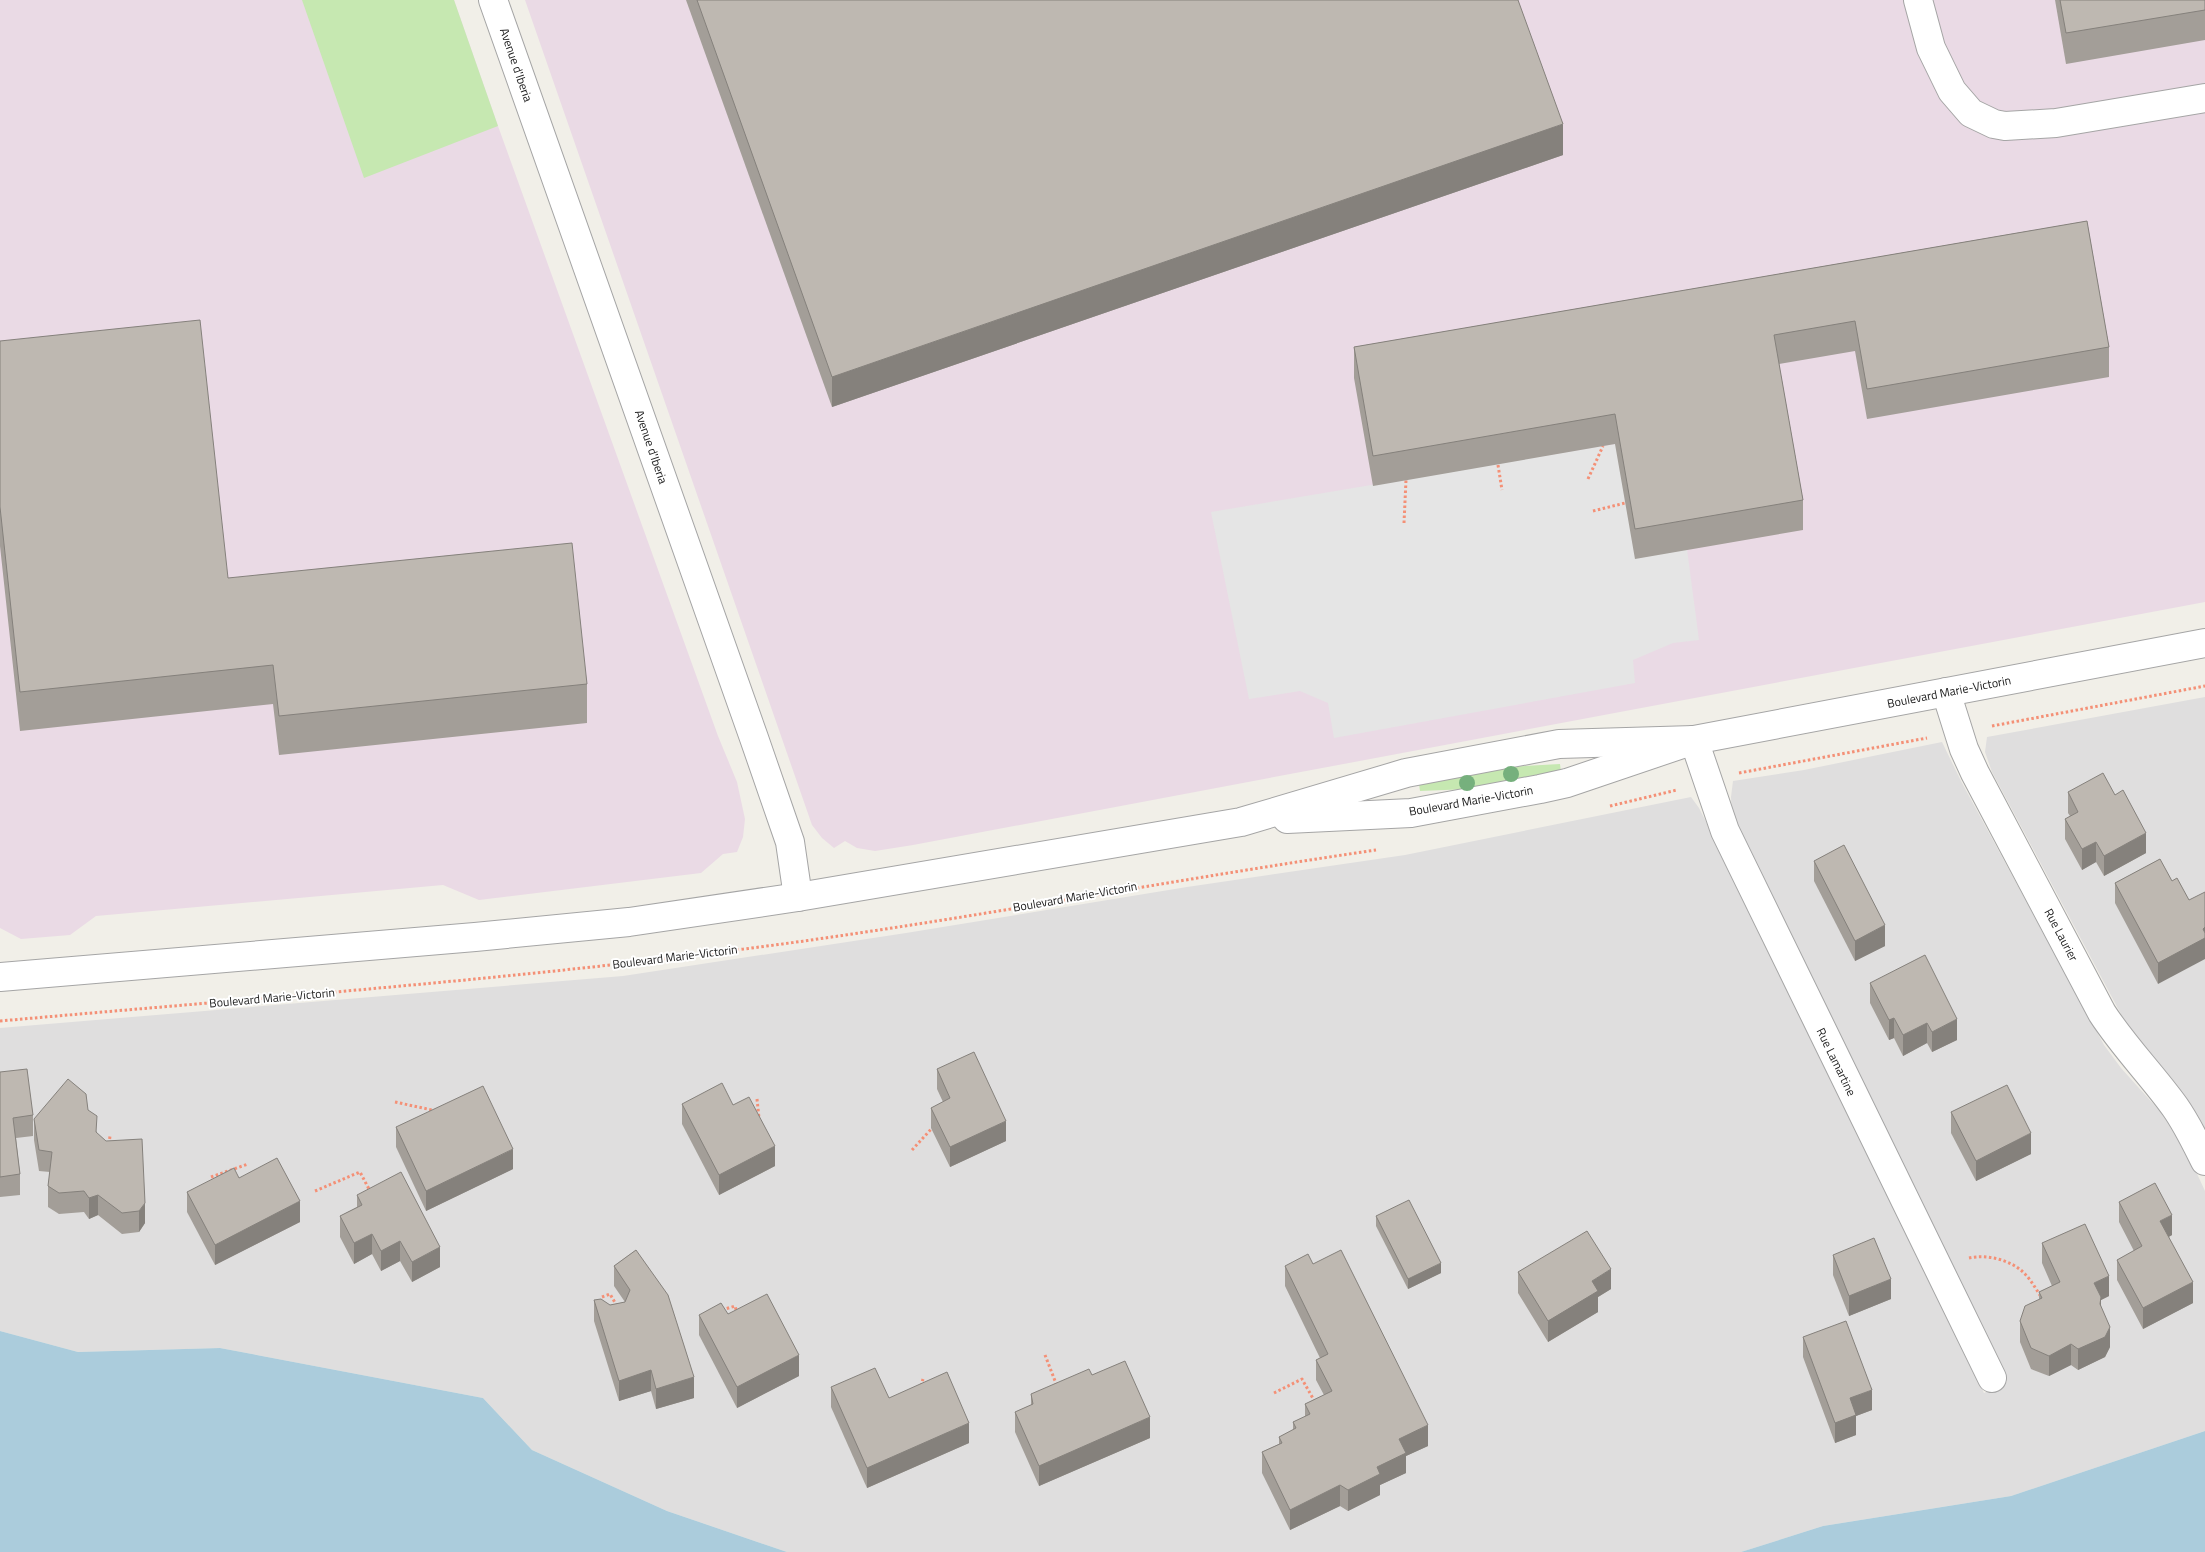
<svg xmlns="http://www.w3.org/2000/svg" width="2205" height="1552" font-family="'Titillium Web',sans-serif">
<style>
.residential{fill:#dfdede}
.industrial{fill:#eadae5}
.grass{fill:#c6e8b1}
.parking{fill:#e5e5e5}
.water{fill:#abccdc}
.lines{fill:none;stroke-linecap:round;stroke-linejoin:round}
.minor-casing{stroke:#a5a5a5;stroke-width:30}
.path{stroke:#f49076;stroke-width:3;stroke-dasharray:2.5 2.5;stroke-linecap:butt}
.minor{stroke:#fff;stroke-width:28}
.tree{fill:#76b07d}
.wall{fill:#a39e98}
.shaded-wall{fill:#85817c}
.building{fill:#beb8b1;stroke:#85817c}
.labels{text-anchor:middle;stroke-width:4;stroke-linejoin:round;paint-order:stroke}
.street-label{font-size:12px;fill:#212121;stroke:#fff}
</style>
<rect width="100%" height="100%" fill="#f1efe8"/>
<!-- residential -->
<g class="residential">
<polygon points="2205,697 2205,1133 2131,1033 1992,772 1985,752 1987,737"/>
<polygon points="1942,742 1962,783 2104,1045 2121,1068 2166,1118 2187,1152 2205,1191 2205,1431 2011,1496 1823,1526 1741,1552 787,1552 667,1511 532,1450 483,1398 220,1348 78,1352 0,1331 0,1028 623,976 906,933 1187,887 1405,855 1691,797 1699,808 1723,855 1984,1393 2007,1382 1732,817 1731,797 1733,781 1804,770"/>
</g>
<!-- industrial -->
<g class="industrial">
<polygon points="0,0 454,0 498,126 718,736 737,782 745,819 743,837 737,852 723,854 701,873 479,900 443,885 96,916 70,935 21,939 0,928"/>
<polygon points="525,0 2205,0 2205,602 913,845 875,851 857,848 845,841 834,848 822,838 812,825"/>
</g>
<!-- grass -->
<g class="grass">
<polygon points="302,0 454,0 498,126 364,178"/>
<polygon points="1560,764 1561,772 1469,789 1420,791 1419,784 1507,767"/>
</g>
<!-- parking -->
<polygon class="parking" points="1615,444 1687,549 1699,640 1673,643 1633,660 1635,683 1334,738 1328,703 1300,691 1249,699 1211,512"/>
<!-- water -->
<g class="water">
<polygon points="0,1331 78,1352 220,1348 483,1398 532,1450 667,1511 787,1552 0,1552"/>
<polygon points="2205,1431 2205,1552 1741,1552 1823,1526 2011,1496"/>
</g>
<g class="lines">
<defs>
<g id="minor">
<polyline points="493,0 754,738 790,842 798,897"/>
<polyline points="1918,0 1931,48 1952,91 1971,113 1994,124 2005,126 2056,123 2205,98"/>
<path d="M1946,692L1964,749L1975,773L2102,1013C2124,1047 2152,1075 2175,1107C2187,1124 2196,1143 2205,1161"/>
<polyline points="1694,740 1725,831 1992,1378"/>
<polyline points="1287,819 1411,813 1540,789 1567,783 1694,740 2205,643"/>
<polyline points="0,977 475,937 629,922 798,897 1241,822 1406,773 1559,744 1694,740"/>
</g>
</defs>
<!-- minor casing -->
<use href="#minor" class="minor-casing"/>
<!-- path -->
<g class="path">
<polyline points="1498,465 1502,490"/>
<polyline points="1588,479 1603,446"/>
<polyline points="1593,511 1625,503"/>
<polyline points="1404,523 1406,480"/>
<polyline points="1992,726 2205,686"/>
<polyline points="1739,773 1927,738"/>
<polyline points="1610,806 1677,790"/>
<path d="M0,1021C269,997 537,978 804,941C995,914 1185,878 1376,850"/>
<polyline points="757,1099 759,1118"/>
<polyline points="395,1102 432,1110 433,1112"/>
<polyline points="109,1144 110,1136"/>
<polyline points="912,1150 934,1126"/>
<polyline points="214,1181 211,1177 248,1164"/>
<polyline points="315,1191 360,1172 370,1191"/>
<path d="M1969,1258C1987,1254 2012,1260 2025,1274C2031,1280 2036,1289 2041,1297"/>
<polyline points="602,1297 610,1294 617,1306"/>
<polyline points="722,1310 735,1306 737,1313"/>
<polyline points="1045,1355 1057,1386"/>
<polyline points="921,1386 923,1379"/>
<polyline points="1274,1393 1302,1379 1315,1402"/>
</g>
<!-- minor -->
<use href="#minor" class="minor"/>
</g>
<!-- trees -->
<g class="tree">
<circle cx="1511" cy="774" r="8"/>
<circle cx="1467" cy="783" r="8"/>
</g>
<!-- wall -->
<g class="wall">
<polygon points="686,0 1518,0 1563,155 832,407"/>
<polygon points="2055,0 2205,0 2205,40 2066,64"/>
<polygon points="2087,221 2109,347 2109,377 1867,419 1855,351 1779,364 1803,500 1803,530 1635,559 1615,444 1373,486 1354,378 1354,347"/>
<polygon points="0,341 228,578 587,684 587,723 279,755 273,704 20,731 0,546"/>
<polygon points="2068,792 2146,853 2104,876 2096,862 2082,870 2065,839 2065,819 2070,816 2068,813"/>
<polygon points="2160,859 2158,984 2115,903 2115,883"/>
<polygon points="1814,861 1885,946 1855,961 1814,881"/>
<polygon points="1870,983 1957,1040 1932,1052 1927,1043 1903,1056 1894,1038 1889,1040 1870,1003"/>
<polygon points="937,1069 1006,1141 950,1167 931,1128 931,1108 943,1102 937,1089"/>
<polygon points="0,1072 33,1115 33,1136 16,1138 20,1174 20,1195 0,1197"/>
<polygon points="682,1104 733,1105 775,1166 719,1195 682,1124"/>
<polygon points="88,1110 97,1133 145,1223 139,1232 122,1234 98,1215 89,1219 84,1212 59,1214 48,1207 48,1186 50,1172 39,1171 34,1140 34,1119"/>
<polygon points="1951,1112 2031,1154 1976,1181 1951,1133"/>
<polygon points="396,1127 513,1169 426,1211 396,1147"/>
<polygon points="239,1178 300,1222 215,1265 187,1212 187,1192"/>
<polygon points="357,1195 440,1267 412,1282 400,1261 381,1271 372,1254 354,1264 340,1237 340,1216 357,1207"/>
<polygon points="2119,1202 2172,1235 2169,1237 2193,1303 2143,1329 2117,1280 2117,1260 2134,1251 2119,1222"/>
<polygon points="1376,1216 1441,1273 1408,1289 1376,1226"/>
<polygon points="2042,1243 2109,1296 2101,1300 2101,1307 2110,1347 2105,1357 2078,1370 2071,1365 2049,1376 2031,1369 2020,1342 2020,1321 2039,1300 2039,1292 2052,1286 2042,1263"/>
<polygon points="636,1250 694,1398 656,1409 651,1391 619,1401 594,1321 594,1300 610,1305 625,1302 614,1286 614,1266"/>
<polygon points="1833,1255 1891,1299 1849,1316 1833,1275"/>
<polygon points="1313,1264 1428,1446 1406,1456 1406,1473 1380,1485 1380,1495 1348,1511 1340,1506 1290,1530 1262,1473 1262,1452 1279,1444 1279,1437 1293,1430 1293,1422 1305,1417 1305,1404 1324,1395 1316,1380 1316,1360 1320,1358 1285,1286 1285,1266"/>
<polygon points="1518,1272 1611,1289 1598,1297 1598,1312 1548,1342 1518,1293"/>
<polygon points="699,1315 799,1376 737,1408 699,1335"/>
<polygon points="1803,1337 1872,1410 1856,1416 1856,1435 1835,1443 1803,1357"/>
<polygon points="1092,1375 1150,1438 1039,1486 1015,1432 1015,1412 1031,1405 1031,1394"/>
<polygon points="831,1387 889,1398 969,1443 867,1488 831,1407"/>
</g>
<!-- shaded-wall -->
<g class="shaded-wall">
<polygon points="1563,124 1563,155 832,407 832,377"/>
<polygon points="2146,833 2146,853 2104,876 2104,856"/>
<polygon points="2096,842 2096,862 2082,870 2082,849"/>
<polygon points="1885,925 1885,946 1855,961 1855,941"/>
<polygon points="2205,927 2205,959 2158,984 2158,963"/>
<polygon points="1894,1018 1894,1038 1889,1040 1889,1020"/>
<polygon points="1957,1019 1957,1040 1932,1052 1932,1032"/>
<polygon points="1927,1023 1927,1043 1903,1056 1903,1035"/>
<polygon points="1006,1121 1006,1141 950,1167 950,1147"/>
<polygon points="2031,1133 2031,1154 1976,1181 1976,1161"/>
<polygon points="775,1146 775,1166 719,1195 719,1175"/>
<polygon points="513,1149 513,1169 426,1211 426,1191"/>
<polygon points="98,1195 98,1215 89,1219 89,1198"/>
<polygon points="300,1201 300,1222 215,1265 215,1245"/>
<polygon points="145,1203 145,1223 139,1232 139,1211"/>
<polygon points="2172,1215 2172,1235 2160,1241 2160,1221"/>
<polygon points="372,1234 372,1254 354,1264 354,1243"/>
<polygon points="400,1241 400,1261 381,1271 381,1251"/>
<polygon points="440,1247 440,1267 412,1282 412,1262"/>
<polygon points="1441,1263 1441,1273 1408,1289 1408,1279"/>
<polygon points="1611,1269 1611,1289 1598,1297 1598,1312 1548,1342 1548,1321 1592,1281"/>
<polygon points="2109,1276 2109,1296 2101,1300 2101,1318 2094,1283"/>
<polygon points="1891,1279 1891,1299 1849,1316 1849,1296"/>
<polygon points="2193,1282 2193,1303 2143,1329 2143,1308"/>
<polygon points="2110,1327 2110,1347 2105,1357 2078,1370 2078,1349"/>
<polygon points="2071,1344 2071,1365 2049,1376 2049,1356"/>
<polygon points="799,1355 799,1376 737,1408 737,1387"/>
<polygon points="651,1370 651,1391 619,1401 619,1381"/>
<polygon points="694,1377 694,1398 656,1409 656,1389"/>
<polygon points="1872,1390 1872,1410 1856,1416 1856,1435 1835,1443 1835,1423 1850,1398"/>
<polygon points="1150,1417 1150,1438 1039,1486 1039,1466"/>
<polygon points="969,1423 969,1443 867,1488 867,1468"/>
<polygon points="1428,1425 1428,1446 1406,1456 1406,1473 1380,1485 1380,1495 1348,1511 1348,1490 1377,1467 1399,1439"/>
<polygon points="1340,1485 1340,1506 1290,1530 1290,1510"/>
</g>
<!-- building -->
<g class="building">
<polygon points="697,0 1518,0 1563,124 832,377"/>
<polygon points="2060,0 2205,0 2205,10 2066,33"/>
<polygon points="2087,221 2109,347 1867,389 1855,321 1774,335 1803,500 1635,529 1615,414 1373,456 1354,347"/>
<polygon points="200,320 228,578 572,543 587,684 279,716 273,665 20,692 0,507 0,341"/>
<polygon points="2103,773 2115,795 2123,790 2146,833 2104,856 2096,842 2082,849 2065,819 2078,812 2068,792"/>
<polygon points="1844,845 1885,925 1855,941 1814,861"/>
<polygon points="2160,859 2172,881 2177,878 2189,900 2205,892 2205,927 2203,929 2205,933 2205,938 2158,963 2115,883"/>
<polygon points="1925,955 1957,1019 1932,1032 1927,1023 1903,1035 1894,1018 1889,1020 1870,983"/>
<polygon points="974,1052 1006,1121 950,1147 931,1108 950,1098 937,1069"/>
<polygon points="27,1069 33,1115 13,1118 20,1174 0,1177 0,1072"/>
<polygon points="68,1079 86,1094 88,1110 97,1116 96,1132 106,1141 142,1139 145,1203 139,1211 122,1213 98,1195 89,1198 84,1191 59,1193 48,1186 52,1152 39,1150 34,1119"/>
<polygon points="722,1083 733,1105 749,1097 775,1146 719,1175 682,1104"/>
<polygon points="2007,1085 2031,1133 1976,1161 1951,1112"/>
<polygon points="483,1086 513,1149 426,1191 396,1127"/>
<polygon points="277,1158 300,1201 215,1245 187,1192 234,1168 239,1178"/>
<polygon points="401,1172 440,1247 412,1262 400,1241 381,1251 372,1234 354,1243 340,1216 362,1205 357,1195"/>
<polygon points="2155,1183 2172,1215 2160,1221 2193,1282 2143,1308 2117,1260 2142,1246 2119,1202"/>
<polygon points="1409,1200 1441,1263 1408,1279 1376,1216"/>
<polygon points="2085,1224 2109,1276 2094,1283 2101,1297 2100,1304 2110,1327 2105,1337 2078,1349 2071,1344 2049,1356 2031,1348 2020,1321 2025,1306 2042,1298 2039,1292 2060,1282 2042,1243"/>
<polygon points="1587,1231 1611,1269 1592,1281 1598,1291 1548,1321 1518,1272"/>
<polygon points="1874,1238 1891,1279 1849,1296 1833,1255"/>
<polygon points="636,1250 668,1295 694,1377 656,1389 651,1370 619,1381 594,1300 601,1299 610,1305 625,1302 630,1290 614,1266"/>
<polygon points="1341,1250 1428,1425 1399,1439 1406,1453 1377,1467 1380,1474 1348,1490 1340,1485 1290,1510 1262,1452 1282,1443 1279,1437 1296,1428 1293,1422 1310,1414 1305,1404 1332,1391 1316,1360 1328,1354 1285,1266 1308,1254 1313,1264"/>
<polygon points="767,1294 799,1355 737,1387 699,1315 721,1303 728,1314"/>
<polygon points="1846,1321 1872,1390 1850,1398 1856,1415 1835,1423 1803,1337"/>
<polygon points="1125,1361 1150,1417 1039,1466 1015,1412 1033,1404 1031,1394 1089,1369 1092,1375"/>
<polygon points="875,1368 889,1398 947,1372 969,1423 867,1468 831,1387"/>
</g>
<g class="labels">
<!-- street labels -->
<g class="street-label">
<text transform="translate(516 65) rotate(71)" y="4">Avenue d'Iberia</text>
<text transform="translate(651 447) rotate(71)" y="4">Avenue d'Iberia</text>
<text transform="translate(1949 692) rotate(-11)" y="4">Boulevard Marie-Victorin</text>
<text transform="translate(1471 801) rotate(-10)" y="4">Boulevard Marie-Victorin</text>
<text transform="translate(1075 897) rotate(-10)" y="4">Boulevard Marie-Victorin</text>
<text transform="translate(2061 935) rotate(62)" y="4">Rue Laurier</text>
<text transform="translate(675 957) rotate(-7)" y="4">Boulevard Marie-Victorin</text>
<text transform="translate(272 998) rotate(-5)" y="4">Boulevard Marie-Victorin</text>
<text transform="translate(1836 1062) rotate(64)" y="4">Rue Lamartine</text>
</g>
</g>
</svg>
